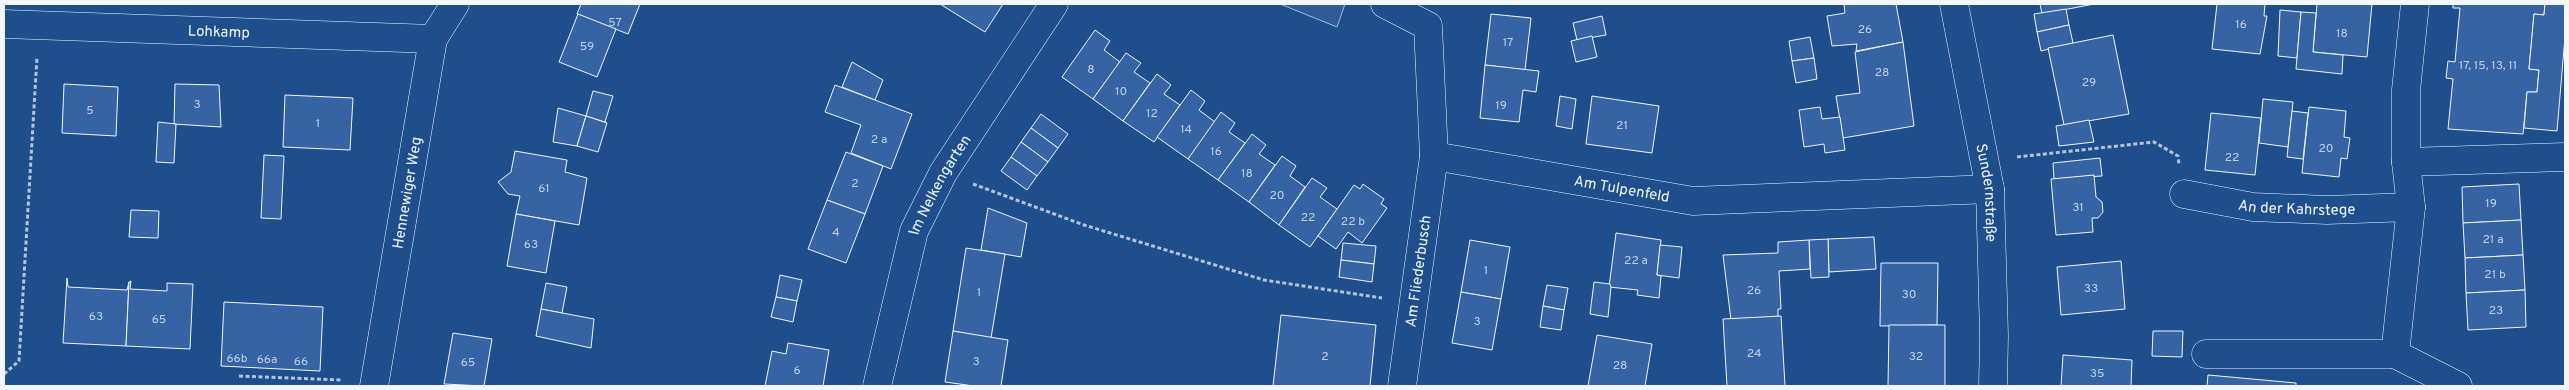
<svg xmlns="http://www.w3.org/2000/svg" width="2569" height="390" font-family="Overpass,sans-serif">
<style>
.parking{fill:#305b95;stroke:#a8bbd7}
.building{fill:#3563a3;stroke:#f2f6ff}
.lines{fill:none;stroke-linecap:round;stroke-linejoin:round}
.street-casing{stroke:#f2f6ff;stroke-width:29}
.path{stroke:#b3c4dc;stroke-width:3;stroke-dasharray:4 2.5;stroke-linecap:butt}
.street{stroke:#1f4e8c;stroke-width:28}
.labels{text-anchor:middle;stroke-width:4;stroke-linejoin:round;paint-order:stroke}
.number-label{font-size:12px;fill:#c3d1e8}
.street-label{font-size:15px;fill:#f2f6ff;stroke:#1f4e8c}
</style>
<rect width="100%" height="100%" fill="#1f4e8c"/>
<!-- parking -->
<polygon class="parking" points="1280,4 1345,4 1337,27"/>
<!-- building -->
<g class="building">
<polygon points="581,4 640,4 628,34 577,14"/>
<polygon points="940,4 1003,4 985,32"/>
<polygon points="1844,4 1896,4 1903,42 1856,51 1857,44 1832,46 1827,16 1845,13"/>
<polygon points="2040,4 2094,4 2042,14"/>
<polygon points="2217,4 2265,4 2264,16 2267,16 2260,54 2212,49"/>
<polygon points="2317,4 2372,4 2367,57 2313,52"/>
<polygon points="2453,4 2545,4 2544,15 2534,14 2529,69 2539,70 2537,92 2527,92 2523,134 2448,129 2453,79 2446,78 2448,61 2455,62 2460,8 2453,8"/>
<polygon points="2545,4 2565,4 2565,37 2557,131 2524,128 2527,92 2537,92 2539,70 2529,69 2534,14 2544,15"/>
<polygon points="2066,9 2069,25 2037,32 2034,14"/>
<polygon points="2280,10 2301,12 2297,58 2278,56"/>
<polygon points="2301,12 2316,13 2313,52 2343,55 2342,74 2296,69"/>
<polygon points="578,14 616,29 597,77 559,62"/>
<polygon points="1491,14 1531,18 1525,70 1485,65"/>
<polygon points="1602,16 1606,35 1577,40 1573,23"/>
<polygon points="2069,25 2073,43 2041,51 2037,32"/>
<polygon points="1095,30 1110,41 1104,50 1120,62 1093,99 1062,77"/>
<polygon points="2113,35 2129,114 2064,125 2048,48"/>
<polygon points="1592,36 1597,57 1576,62 1571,41"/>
<polygon points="1810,37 1814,58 1792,61 1789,41"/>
<polygon points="1903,42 1914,126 1843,138 1836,96 1860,93 1855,52"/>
<polygon points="1126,53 1141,63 1134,72 1150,83 1123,121 1093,99"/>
<polygon points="1814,58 1817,79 1796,83 1792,61"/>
<polygon points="852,62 883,80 875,100 842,87"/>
<polygon points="1485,65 1539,71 1536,92 1523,90 1519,122 1480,118"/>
<polygon points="1157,74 1171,85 1164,94 1180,105 1154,142 1123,121"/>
<polygon points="64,84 118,87 116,136 62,133"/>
<polygon points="175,84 219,85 221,127 174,124"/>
<polygon points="835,85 912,114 891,169 851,153 861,125 825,112"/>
<polygon points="1191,90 1205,101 1199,110 1215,122 1188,159 1157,137"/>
<polygon points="593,91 613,96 605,122 586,116"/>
<polygon points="285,95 353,98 350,150 283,147"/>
<polygon points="1560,96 1576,99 1572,129 1556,126"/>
<polygon points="1592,96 1659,106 1652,153 1586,144"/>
<polygon points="2263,99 2293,102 2288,147 2259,143"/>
<polygon points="1820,107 1822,119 1840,117 1845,150 1825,153 1824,144 1804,147 1799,110"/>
<polygon points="2309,107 2346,111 2344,137 2350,138 2347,159 2341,158 2339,177 2302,173"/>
<polygon points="558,108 586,116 577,146 553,142"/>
<polygon points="2292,111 2308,113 2303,159 2287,157"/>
<polygon points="1221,112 1235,123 1229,132 1245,143 1218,180 1188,159"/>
<polygon points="2211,113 2261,118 2255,175 2205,170"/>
<polygon points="1041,114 1068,134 1058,148 1031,128"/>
<polygon points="586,116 607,123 598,152 577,146"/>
<polygon points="2089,120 2094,142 2059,146 2056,126"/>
<polygon points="158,122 176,124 174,163 156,162"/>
<polygon points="1031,128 1058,148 1048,162 1021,142"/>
<polygon points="1252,134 1266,145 1259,154 1275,165 1249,202 1218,180"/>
<polygon points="1021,142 1048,162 1037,176 1011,157"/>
<polygon points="515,151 567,160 565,172 587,178 579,225 516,214 520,196 508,194 498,182 511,172"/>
<polygon points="846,152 883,166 865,214 827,200"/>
<polygon points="264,155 284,156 281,219 261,218"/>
<polygon points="1282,156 1296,166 1290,176 1305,187 1279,225 1249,202"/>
<polygon points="1011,157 1037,176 1027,190 1001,171"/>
<polygon points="2100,158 2102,176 2054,179 2053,163"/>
<polygon points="2094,175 2096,197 2102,202 2103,212 2098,218 2092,218 2093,232 2056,235 2051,179"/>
<polygon points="1312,178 1327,188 1320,197 1337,209 1310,247 1279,225"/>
<polygon points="1363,184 1384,199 1381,204 1387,208 1362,243 1348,232 1336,249 1318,236 1354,185 1360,189"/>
<polygon points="2519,184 2521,220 2463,223 2462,187"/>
<polygon points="827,200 865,214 846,263 808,249"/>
<polygon points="988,208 1027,223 1021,257 981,250"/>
<polygon points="131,210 159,211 158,238 129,237"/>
<polygon points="516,214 555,221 546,273 507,266"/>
<polygon points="2521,220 2523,255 2465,258 2463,223"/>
<polygon points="1616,233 1661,240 1657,275 1661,276 1659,298 1637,295 1638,290 1609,287"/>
<polygon points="1874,237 1876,269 1829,272 1828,239"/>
<polygon points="1828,239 1829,277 1811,278 1809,240"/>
<polygon points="1470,240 1510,247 1501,299 1461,292"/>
<polygon points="1809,240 1810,269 1779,271 1781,309 1778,309 1778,317 1731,320 1723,255 1778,253 1778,242"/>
<polygon points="1343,243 1376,246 1374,264 1341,260"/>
<polygon points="1660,245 1682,247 1679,278 1657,275"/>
<polygon points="966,248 1005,254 991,338 953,331"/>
<polygon points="2523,255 2525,290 2466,293 2465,258"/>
<polygon points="1341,260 1374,264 1372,282 1339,277"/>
<polygon points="2121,261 2125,309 2061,315 2057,267"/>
<polygon points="1881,263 1938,263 1937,325 1880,326"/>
<polygon points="780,275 802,280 797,301 776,297"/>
<polygon points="67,278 68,287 127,290 129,282 126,346 63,343"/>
<polygon points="131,281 130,289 167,291 167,283 193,284 190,349 126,346 129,282"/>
<polygon points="1594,282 1610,284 1611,287 1608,317 1590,314"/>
<polygon points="546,283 567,287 562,313 541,309"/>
<polygon points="1547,285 1568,288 1564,310 1543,306"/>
<polygon points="2525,290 2526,327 2468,330 2466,293"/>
<polygon points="1461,292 1501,299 1492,350 1452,343"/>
<polygon points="776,297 797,301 793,322 771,317"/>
<polygon points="224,302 323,307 320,371 221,366"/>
<polygon points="1543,306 1564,310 1561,330 1540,327"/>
<polygon points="541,309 594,319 591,348 536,336"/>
<polygon points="1281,315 1376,325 1370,386 1273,386"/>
<polygon points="1781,316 1785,386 1727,386 1723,319"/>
<polygon points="1889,325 1945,325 1945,386 1888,386"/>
<polygon points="953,331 1008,340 1001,386 974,386 945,382"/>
<polygon points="2153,331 2183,331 2182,357 2152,356"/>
<polygon points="453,333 492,339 484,386 444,384"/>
<polygon points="1597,335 1652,344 1645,386 1588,386"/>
<polygon points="788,343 829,350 823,386 765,386 772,351 786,354"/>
<polygon points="2063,355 2132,360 2131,386 2061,386"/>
<polygon points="2208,375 2296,383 2296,386 2207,386"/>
</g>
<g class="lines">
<defs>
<g id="street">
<path id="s1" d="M1385,4L1428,26L1434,156L1693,201L1990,189"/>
<path id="s2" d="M1954,4L1990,189L1994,336L1993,386"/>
<polyline points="2415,4 2406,90 2406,162 2411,207 2395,354 2458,386"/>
<path id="s3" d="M4,24L433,39"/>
<polyline points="2406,162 2565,157"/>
<path id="s4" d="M2184,194L2253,207L2327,210L2411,207"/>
<polyline points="2206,354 2395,354"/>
<path id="s5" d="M374,386L433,39L455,4"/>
<path id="s6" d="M877,386L914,231L943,173L1054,4"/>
<path id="s7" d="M1402,386L1434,156"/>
</g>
</defs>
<!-- street casing -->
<use href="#street" class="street-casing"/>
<!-- path -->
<g class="path">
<polyline points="2017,157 2154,142 2178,156 2179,164"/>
<polyline points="973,184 1084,225 1264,280 1382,298"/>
<polyline points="4,374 19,361 37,57"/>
<polyline points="239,376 342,380"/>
</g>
<!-- street -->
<use href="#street" class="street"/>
</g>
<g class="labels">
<!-- number labels -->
<g class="number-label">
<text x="615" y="26">57</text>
<text x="2241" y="28">16</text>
<text x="1865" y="33">26</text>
<text x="2342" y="37">18</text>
<text x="1508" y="46">17</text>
<text x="587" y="50">59</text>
<text x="2488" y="69">17, 15, 13, 11</text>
<text x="1091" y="73">8</text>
<text x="1882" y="76">28</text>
<text x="2089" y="86">29</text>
<text x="1121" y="95">10</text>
<text x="197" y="108">3</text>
<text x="1501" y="109">19</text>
<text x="90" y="114">5</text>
<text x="1152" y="117">12</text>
<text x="318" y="127">1</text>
<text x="1622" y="129">21</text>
<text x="1186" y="133">14</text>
<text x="879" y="143">2 a</text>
<text x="2326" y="152">20</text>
<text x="1216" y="155">16</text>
<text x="2232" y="161">22</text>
<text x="1247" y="177">18</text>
<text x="855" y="187">2</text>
<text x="544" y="192">61</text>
<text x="1277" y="199">20</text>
<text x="2491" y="207">19</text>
<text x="2078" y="211">31</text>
<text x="1308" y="221">22</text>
<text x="1353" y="225">22 b</text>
<text x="836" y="236">4</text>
<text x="2493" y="243">21 a</text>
<text x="531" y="248">63</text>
<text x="1636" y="264">22 a</text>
<text x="1486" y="274">1</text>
<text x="2495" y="278">21 b</text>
<text x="2091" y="292">33</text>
<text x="1754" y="294">26</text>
<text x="979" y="296">1</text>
<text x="1909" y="298">30</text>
<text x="2496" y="314">23</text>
<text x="96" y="320">63</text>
<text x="159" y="323">65</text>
<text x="1477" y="325">3</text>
<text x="1754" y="357">24</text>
<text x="1325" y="360">2</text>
<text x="1916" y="360">32</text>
<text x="237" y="362">66b</text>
<text x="267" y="363">66a</text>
<text x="301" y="365">66</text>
<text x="976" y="365">3</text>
<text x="468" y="366">65</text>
<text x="1620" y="369">28</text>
<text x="797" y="374">6</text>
<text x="2097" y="377">35</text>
</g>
<!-- street labels -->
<g class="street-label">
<text dy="5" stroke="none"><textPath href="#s3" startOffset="215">Lohkamp</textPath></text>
<text dy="5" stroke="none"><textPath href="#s6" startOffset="212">Im Nelkengarten</textPath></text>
<text dy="5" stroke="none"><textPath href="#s1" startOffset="369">Am Tulpenfeld</textPath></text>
<text dy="5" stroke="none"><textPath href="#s5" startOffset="196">Hennewiger Weg</textPath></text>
<text dy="5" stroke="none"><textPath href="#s2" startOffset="192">Sundernstraße</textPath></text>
<text dy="5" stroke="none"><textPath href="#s4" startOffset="114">An der Kahrstege</textPath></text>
<text dy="5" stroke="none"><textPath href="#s7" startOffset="116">Am Fliederbusch</textPath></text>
</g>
</g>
<!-- border -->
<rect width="2569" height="390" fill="none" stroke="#f2f6ff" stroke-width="10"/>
</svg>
